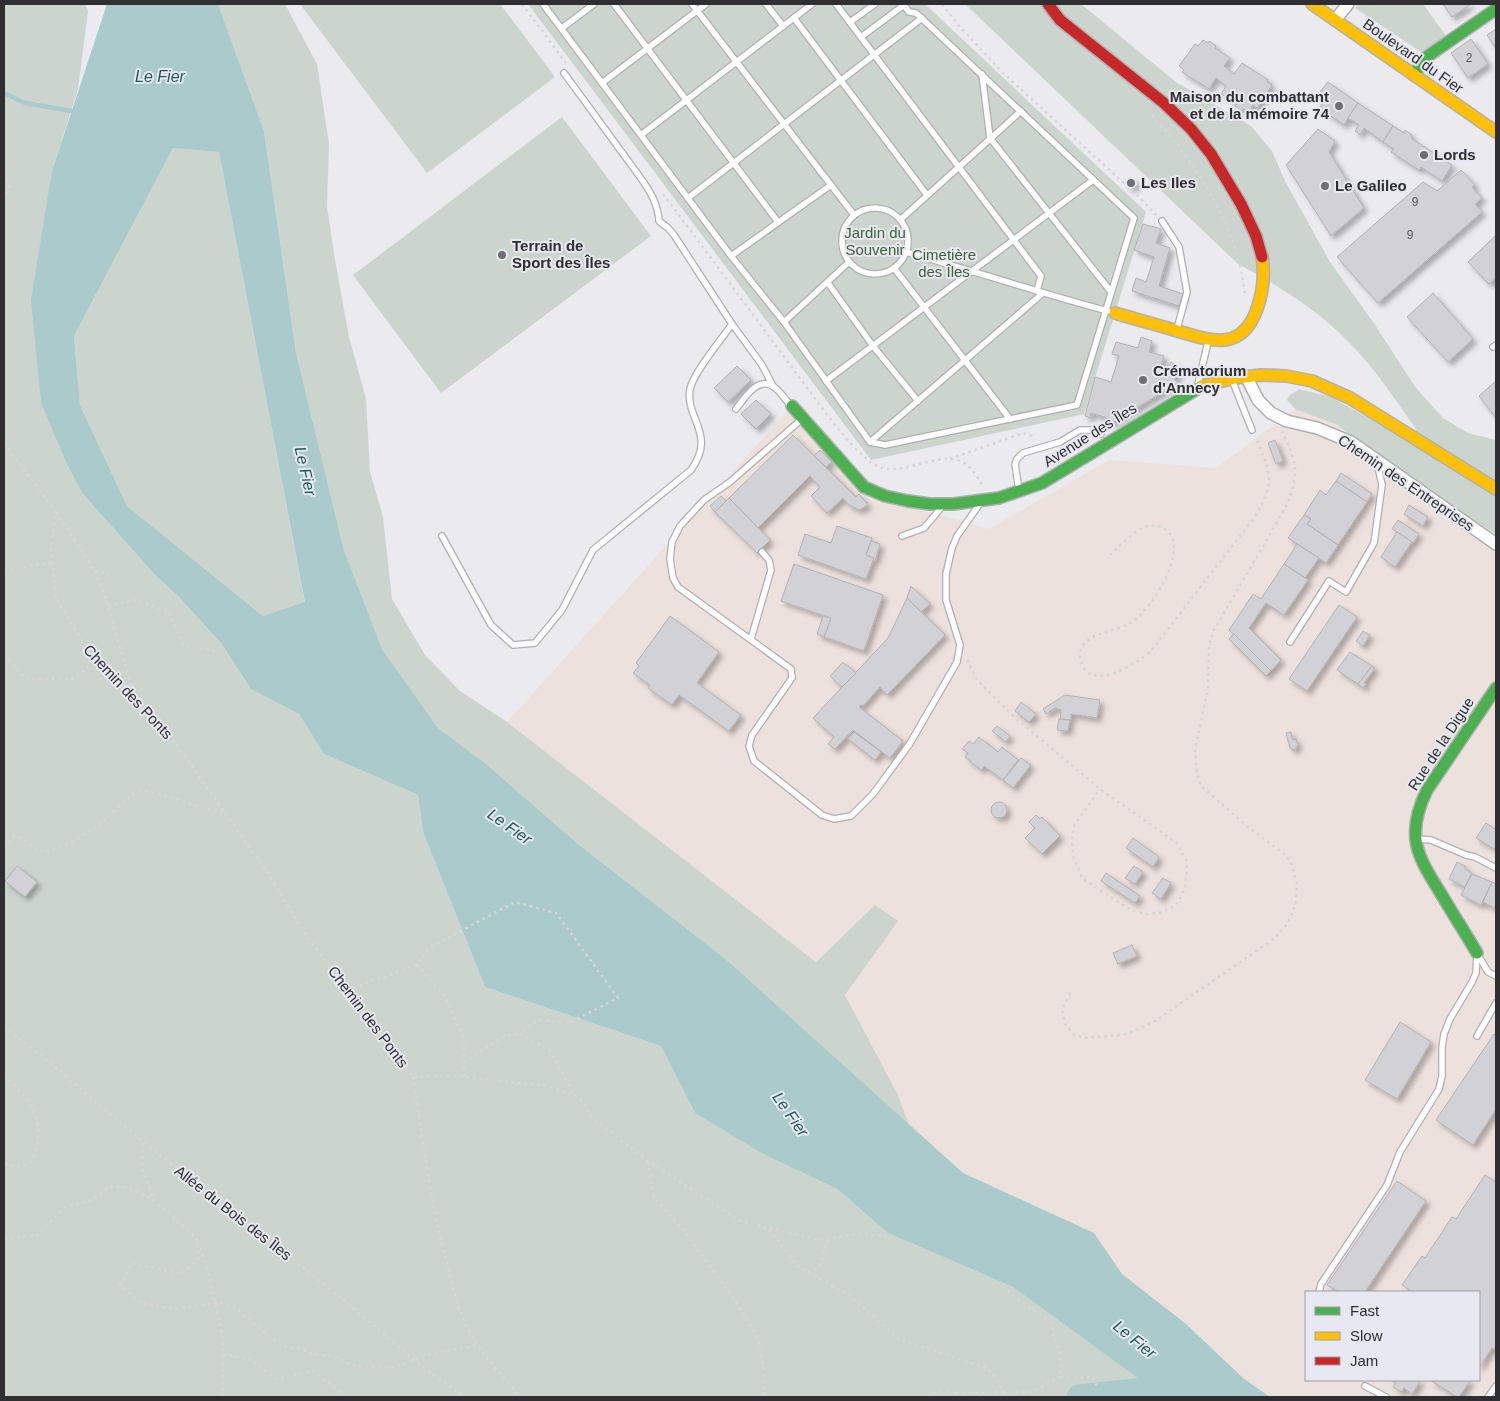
<svg xmlns="http://www.w3.org/2000/svg" width="1500" height="1401" font-family="Helvetica,sans-serif">
<style>
.industrial{fill:#ede1dd;fill-rule:evenodd}
.green{fill:#ccd5cd}
.water{fill:#aacacb;fill-rule:evenodd}
.lines{fill:none;stroke-linecap:round;stroke-linejoin:round}
.stream{stroke:#aacacb;stroke-width:4.5}
.river{stroke:#aacacb;stroke-width:25}
.building{fill:#d2d2d6;stroke:#b2b2b5;filter:url(#shadow)}
.lane-casing{stroke:#b0b0b3;stroke-width:8}
.street-casing{stroke:#b0b0b3;stroke-width:14}
.fast-casing{stroke:#b0b0b3;stroke-width:14}
.slow-casing{stroke:#b0b0b3;stroke-width:14}
.jam-casing{stroke:#b0b0b3;stroke-width:14}
.path{stroke:#d6d6d7;stroke-width:2.5;stroke-dasharray:2.5 4;stroke-linecap:butt}
.lane{stroke:#fcfcfd;stroke-width:5.5}
.street{stroke:#fcfcfd;stroke-width:11}
.fast{stroke:#4caf50;stroke-width:11}
.slow{stroke:#ffc107;stroke-width:11}
.jam{stroke:#c62828;stroke-width:11}
.poi-dot{fill:#707074;stroke:#e8e8f1;stroke-width:2}
.labels{text-anchor:middle;stroke-width:4;stroke-linejoin:round;paint-order:stroke}
.number-label{font-size:12px;fill:#58585b}
.street-label{font-size:15px;fill:#2f2f32;stroke:#e8e8f1}
.poi-label{font-size:15px;font-weight:bold;fill:#2f2f32;stroke:#e8e8f1;text-anchor:start}
.park-label{font-size:15px;fill:#3d6238;stroke:#e8e8f1}
.water-label{font-size:16px;font-style:italic;fill:#1b5a5b;stroke:#e8e8f1}
</style>
<defs>
<filter id="shadow"><feDropShadow dx="4" dy="4" stdDeviation="2.5" flood-color="#0004"/></filter>
</defs>
<rect width="100%" height="100%" fill="#eaeaef"/>
<!-- industrial -->
<path class="industrial" d="M791,407L851,480L871,501L930,512L989,529L1109,460L1216,468L1295,409L1338,425L1361,443L1387,460L1431,494L1496,534V1397H1088L1150,1387L1013,1287L909,1125L898,1095L845,995L897,921L875,906L816,962L507,722ZM1306,1292H1479V1380H1306Z"/>
<!-- green -->
<g class="green">
<polygon points="4,4 85,4 88,11 78,89 52,171 37,354 41,403 83,494 155,575 178,596 221,643 251,689 299,714 324,754 418,795 423,832 485,987 661,1046 695,1113 761,1153 837,1189 888,1233 1013,1287 1151,1387 1088,1397 4,1397"/>
<polygon points="218,4 285,4 317,64 329,144 327,206 335,260 349,337 366,399 370,472 383,517 392,599 425,655 460,691 507,722 816,962 875,905 898,921 845,995 898,1095 909,1125 728,961 578,844 485,763 438,728 382,649 344,550 296,353 264,131"/>
<polygon points="300,4 500,4 555,77 427,173"/>
<polygon points="528,4 925,4 1146,212 1084,414 871,460"/>
<path d="M965,4H1081L1176,82L1251,126L1272,151L1285,181L1330,262L1373,322L1416,388L1443,418L1468,433L1496,440V534L1431,494L1387,460L1361,443L1338,425L1295,409L1287,400L1289,396L1299,389L1331,397L1386,428L1417,430C1398,404 1380,376 1359,353C1325,314 1283,288 1238,264Z"/>
<polygon points="1358,4 1423,4 1446,36 1421,52 1355,8"/>
<polygon points="562,117 651,236 441,393 353,275"/>
<polygon points="173,148 219,152 305,603 263,616 127,506 80,405 74,336"/>
</g>
<!-- water -->
<path class="water" d="M107,4H218L264,131L296,353L344,550L382,649L438,728L485,763L578,844L728,961L963,1173L1094,1233L1122,1274L1186,1324L1243,1378L1270,1397H1164L1013,1287L888,1233L837,1189L761,1153L695,1113L661,1046L485,987L423,832L418,795L324,754L299,714L251,689L221,643L178,596L155,575L83,494L67,464L41,403L31,300L52,171ZM173,148L219,152L305,602L263,616L127,506L80,405L74,336Z"/>
<g class="lines">
<!-- stream -->
<polyline class="stream" points="4,93 25,103 77,112"/>
<!-- river -->
<polyline class="river" points="1079,1397 1154,1389 1188,1393"/>
</g>
<!-- building -->
<g class="building">
<polygon points="1443,4 1471,4 1452,17"/>
<polygon points="1496,29 1496,48 1487,35"/>
<polygon points="1471,39 1488,64 1468,78 1451,53"/>
<polygon points="1203,40 1208,43 1209,41 1216,46 1215,48 1230,58 1224,66 1234,74 1242,63 1268,80 1267,82 1272,85 1257,108 1253,105 1249,112 1244,109 1242,111 1235,106 1237,104 1221,94 1226,86 1216,78 1209,89 1182,72 1184,70 1179,66 1195,44 1198,46"/>
<polygon points="1328,82 1358,103 1344,125 1319,108 1324,102 1316,97"/>
<polygon points="1358,103 1393,126 1383,142 1364,128 1360,135 1355,131 1359,125 1348,118"/>
<polygon points="1393,126 1404,133 1405,130 1412,135 1411,138 1452,165 1442,181 1421,167 1419,170 1391,152 1394,149 1383,142"/>
<polygon points="1318,129 1335,141 1329,152 1364,208 1331,236 1286,165"/>
<polygon points="1461,170 1475,185 1472,187 1482,198 1475,204 1482,212 1378,303 1337,257 1423,182 1437,191"/>
<polygon points="1130,177 1137,183 1132,189 1125,183"/>
<polygon points="1143,224 1161,229 1156,243 1170,248 1159,286 1183,294 1179,306 1132,291 1136,278 1146,282 1154,257 1134,250"/>
<polygon points="1496,235 1496,278 1489,284 1468,262"/>
<polygon points="1433,293 1473,339 1448,362 1407,317"/>
<polygon points="1141,337 1152,341 1149,352 1164,356 1160,369 1163,370 1172,362 1181,372 1174,378 1178,383 1130,412 1128,410 1126,415 1109,425 1111,419 1091,413 1090,418 1085,416 1095,377 1111,382 1119,356 1112,354 1116,342 1138,348"/>
<polygon points="737,366 751,380 728,402 714,388"/>
<polygon points="1496,381 1496,418 1479,396"/>
<polygon points="756,400 771,414 756,429 741,414"/>
<polygon points="793,435 856,497 859,494 868,505 859,510 849,505 843,498 827,513 811,496 820,487 810,476 758,528 729,498"/>
<polygon points="1275,440 1283,461 1276,464 1268,443"/>
<polygon points="820,450 832,462 826,467 814,456"/>
<polygon points="1341,473 1372,494 1367,502 1336,481"/>
<polygon points="1336,481 1367,502 1338,545 1307,524 1311,519 1304,515 1320,490 1326,495"/>
<polygon points="721,496 726,501 715,512 710,506"/>
<polygon points="729,498 770,540 757,553 715,512"/>
<polygon points="1409,505 1428,517 1423,526 1404,514"/>
<polygon points="1304,515 1311,519 1307,524 1338,545 1326,563 1288,538"/>
<polygon points="1398,520 1419,534 1413,543 1392,529"/>
<polygon points="837,526 872,538 866,555 874,558 866,579 798,555 805,534 831,543"/>
<polygon points="1397,532 1412,542 1395,567 1381,557"/>
<polygon points="871,541 880,544 875,561 873,560 874,558 866,555"/>
<polygon points="1297,544 1319,558 1305,578 1284,564"/>
<polygon points="794,564 883,595 864,651 824,637 831,618 781,601"/>
<polygon points="1284,564 1308,580 1284,615 1266,603 1249,628 1281,660 1271,671 1229,630 1253,594 1261,599"/>
<polygon points="911,586 930,604 921,612 907,598"/>
<polygon points="907,598 945,635 887,695 880,687 863,706 861,705 859,707 903,741 890,758 853,730 835,749 828,744 834,737 813,718 888,638"/>
<polygon points="1339,605 1357,617 1307,691 1289,679"/>
<polygon points="670,616 719,652 697,683 741,715 729,731 679,695 672,705 648,688 650,685 633,673 639,666 636,663"/>
<polygon points="823,616 831,618 824,637 817,634"/>
<polygon points="1363,631 1370,635 1363,646 1356,641"/>
<polygon points="1234,634 1271,671 1266,676 1229,639"/>
<polygon points="1350,652 1372,666 1358,684 1337,670"/>
<polygon points="843,662 856,673 842,687 830,676"/>
<polygon points="1372,666 1375,668 1364,683 1366,684 1363,688 1358,684"/>
<polygon points="1065,695 1100,700 1097,718 1071,714 1071,720 1060,719 1061,710 1055,708 1046,714 1043,709"/>
<polygon points="1021,702 1036,714 1029,722 1015,711"/>
<polygon points="1059,719 1070,720 1068,731 1057,730"/>
<polygon points="997,726 1010,736 1006,742 992,731"/>
<polygon points="854,732 881,752 875,760 848,739"/>
<polygon points="1291,732 1293,740 1296,739 1298,746 1296,747 1296,749 1292,750 1291,748 1290,748 1286,733"/>
<polygon points="979,737 998,752 1002,747 1018,760 1003,780 984,766 981,770 965,757 968,753 962,749 969,741 973,744"/>
<polygon points="1021,758 1031,765 1013,788 1003,780"/>
<circle cx="999" cy="810" r="8"/>
<polygon points="1036,815 1040,819 1042,817 1060,836 1042,854 1025,838 1035,828 1029,822"/>
<polygon points="1486,823 1496,830 1496,846 1494,849 1476,838"/>
<polygon points="1133,838 1159,857 1153,867 1126,848"/>
<polygon points="1457,862 1465,866 1465,869 1472,873 1465,887 1449,879"/>
<polygon points="17,866 37,882 25,897 5,881"/>
<polygon points="1134,866 1143,872 1135,884 1125,878"/>
<polygon points="1106,873 1140,896 1135,903 1101,881"/>
<polygon points="1472,874 1492,882 1481,905 1461,895"/>
<polygon points="1163,878 1171,883 1161,899 1152,893"/>
<polygon points="1492,882 1496,884 1496,909 1483,902"/>
<polygon points="1132,945 1137,956 1118,964 1113,953"/>
<polygon points="1400,1022 1431,1042 1397,1099 1365,1080"/>
<polygon points="1494,1034 1496,1036 1496,1109 1473,1145 1436,1120"/>
<polygon points="1485,1175 1496,1182 1496,1350 1492,1348 1479,1368 1479,1292 1408,1292 1410,1290 1402,1285 1422,1256 1425,1258 1452,1217 1456,1219"/>
<polygon points="1397,1181 1426,1201 1365,1292 1339,1292 1327,1285"/>
<polygon points="1390,1380 1421,1380 1412,1394 1404,1388 1401,1392 1393,1387 1396,1383"/>
<polygon points="1430,1380 1471,1380 1459,1397 1457,1397"/>
</g>
<g class="lines">
<defs>
<g id="lane">
<polyline points="543,4 731,256 784,322 870,442 885,445 1077,405 1134,218 916,13 909,12 903,4"/>
<polyline points="614,4 778,222"/>
<polyline points="692,4 854,215"/>
<polyline points="766,4 783,26"/>
<polyline points="836,4 1041,276 1037,291"/>
<polyline points="794,18 927,195"/>
<polyline points="850,22 875,4"/>
<polyline points="562,28 594,4"/>
<polyline points="861,37 904,5"/>
<path d="M564,73L640,177C650,191 658,204 659,221L668,228L674,235L732,324L762,365L773,386"/>
<polyline points="982,74 990,138 1111,292"/>
<polyline points="602,83 706,4"/>
<polyline points="641,135 812,4"/>
<polyline points="688,198 922,18"/>
<circle cx="875" cy="241" r="33"/>
<polyline points="900,220 1021,111"/>
<polyline points="1162,221 1179,247 1187,292 1177,329"/>
<path d="M906,252C974,271 1040,293 1108,311"/>
<polyline points="731,256 831,185"/>
<polyline points="894,268 1010,419"/>
<polyline points="828,283 873,346 918,401"/>
<polyline points="784,322 849,262"/>
<polyline points="1493,347 1496,345"/>
<polyline points="1232,380 1252,430"/>
<polyline points="826,381 1093,180"/>
<polyline points="1198,384 1208,342"/>
<path d="M736,409C744,399 758,375 774,387C780,391 785,399 790,405"/>
<polyline points="803,418 730,482 704,500 680,526 672,542 670,559 673,578 678,587 791,669 792,678 752,735 749,746 754,761 822,815 834,819 851,816 873,794 909,745 957,662 960,645 946,600 946,574 952,548 957,536 979,505"/>
<polyline points="870,442 1043,293"/>
<polyline points="1019,490 1015,464 1017,459 1023,453 1060,442 1080,430 1096,430 1101,434"/>
<path d="M442,536L491,625L513,645L535,643L562,610L593,550L691,470C717,434 685,419 690,389C694,372 721,340 732,324"/>
<polyline points="902,536 924,528 941,508"/>
<polyline points="751,639 771,570 769,560 762,552"/>
<polyline points="1290,642 1329,581 1346,592 1374,543 1382,485 1377,462"/>
<polyline points="1417,839 1431,840 1466,855 1475,857 1496,868"/>
<polyline points="1478,955 1488,972 1496,976"/>
<polyline points="1477,1036 1496,1003"/>
<polyline points="1319,1292 1321,1284 1387,1185 1400,1152 1439,1089 1442,1076 1442,1048 1444,1034 1450,1019 1472,982 1476,973 1477,955"/>
<polyline points="1365,1386 1386,1397"/>
<polyline points="1488,1397 1496,1386"/>
</g>
<g id="street">
<polyline points="1335,20 1348,4"/>
<polyline points="1246,376 1258,400 1271,413 1287,421 1317,428 1351,442 1496,544"/>
</g>
<g id="fast">
<polyline points="1414,75 1425,58 1496,9"/>
<polyline points="792,406 864,487 885,496 908,501 930,504 953,504 999,498 1042,483 1202,386"/>
<path d="M1477,953C1466,934 1454,916 1443,897C1418,857 1404,837 1427,790L1496,688"/>
</g>
<g id="slow">
<polyline points="1312,4 1496,132"/>
<path d="M1115,313C1135,319 1154,324 1174,330C1209,340 1241,354 1257,309C1263,292 1265,275 1262,257"/>
<polyline points="1202,386 1235,378 1261,375 1286,376 1312,381 1350,398 1496,489"/>
</g>
<polyline id="jam" points="1048,4 1060,20 1164,103 1191,129 1211,154 1241,204 1256,236 1262,257"/>
</defs>
<!-- lane casing -->
<use href="#lane" class="lane-casing"/>
<!-- street casing -->
<use href="#street" class="street-casing"/>
<!-- fast casing -->
<use href="#fast" class="fast-casing"/>
<!-- slow casing -->
<use href="#slow" class="slow-casing"/>
<!-- jam casing -->
<use href="#jam" class="jam-casing"/>
<!-- path -->
<g class="path">
<polyline points="522,4 566,63"/>
<polyline points="942,4 960,27 1002,72 1138,196 1156,215"/>
<polyline points="1367,4 1374,8"/>
<path d="M1152,115C1162,127 1172,138 1181,150C1212,190 1241,245 1245,296"/>
<polyline points="4,174 10,185 4,198"/>
<path d="M663,194C707,252 750,311 794,370C815,398 845,443 872,463C899,483 941,445 967,465C974,470 978,479 983,486"/>
<polyline points="4,436 6,446 56,512 51,548 56,598 85,646 164,727 268,873 301,928 413,1077 457,1076 548,1086 579,1097 592,1117 648,1161 740,1221 768,1228 798,1266 850,1296 899,1339 987,1368 996,1378 1003,1392 957,1393 957,1397"/>
<polyline points="950,459 1023,433 1032,436 1035,439"/>
<polyline points="56,512 95,571 105,596 134,695"/>
<path d="M1110,555C1124,543 1147,513 1167,531C1190,551 1151,609 1132,622C1118,631 1090,632 1082,647C1079,653 1080,660 1082,665C1095,691 1138,663 1151,651L1254,518C1276,483 1271,474 1256,438"/>
<polyline points="4,571 52,562"/>
<polyline points="95,571 112,575"/>
<polyline points="108,606 134,600 168,611 184,646 216,651"/>
<polyline points="4,655 26,679 75,679 97,658"/>
<polyline points="967,660 977,680 1013,716 1100,789 1177,843 1186,860 1187,870 1185,887 1182,895 1175,906 1159,913 1145,914 1131,910 1082,878 1073,856 1072,836 1074,826 1100,789"/>
<path d="M4,846L8,845L14,836C25,836 32,852 44,851C61,851 92,830 105,820C115,811 131,791 145,791C150,791 155,793 160,794C182,800 204,809 226,814"/>
<polyline points="417,965 444,995 464,1038 464,1076"/>
<polyline points="347,990 417,965 429,948 515,902 556,913 618,998 569,1023 537,1020 521,1034 551,1052 575,1096"/>
<path d="M1070,993L1062,1010L1065,1024L1073,1034L1084,1038L1120,1035L1132,1032L1155,1021L1275,938L1288,923L1296,904L1297,884L1292,865L1287,856L1248,827L1201,786L1197,773L1195,749L1208,689L1209,645L1214,630L1283,512C1291,497 1298,479 1294,461C1292,451 1286,441 1282,431"/>
<polyline points="4,1027 48,1061 143,1142 338,1295 414,1360 464,1397"/>
<polyline points="464,1062 506,1035 521,1034"/>
<path d="M4,1076C16,1087 28,1099 35,1115C40,1127 40,1158 26,1165C20,1168 11,1165 4,1163"/>
<path d="M413,1077C423,1142 431,1208 449,1271C452,1284 455,1299 460,1311C472,1344 498,1372 521,1397"/>
<polyline points="143,1143 142,1168 153,1198"/>
<polyline points="648,1162 654,1197 685,1232 736,1302 758,1338 764,1370 763,1397"/>
<polyline points="770,1228 819,1240 860,1233 887,1237"/>
<polyline points="4,1239 38,1235 64,1208 92,1200 110,1187 126,1187 153,1199 197,1239 198,1260 181,1274 132,1263 120,1285 141,1303 176,1309 220,1302 237,1309 270,1337 283,1346 302,1349 313,1354 332,1356 355,1366 392,1368 427,1355 478,1345"/>
<polyline points="198,1242 207,1266 223,1338 223,1397"/>
<polyline points="808,1272 819,1267 829,1238"/>
<polyline points="223,1354 252,1360 276,1379 313,1371 346,1397"/>
<polyline points="1061,1377 1093,1377 1097,1387"/>
<polyline points="1003,1392 1031,1392 1061,1377 1061,1355 1054,1337 1051,1322 1010,1294 1007,1287"/>
<polyline points="929,1397 939,1390 957,1393"/>
</g>
<!-- lane -->
<use href="#lane" class="lane"/>
<!-- street -->
<use href="#street" class="street"/>
<!-- fast -->
<use href="#fast" class="fast"/>
<!-- slow -->
<use href="#slow" class="slow"/>
<!-- jam -->
<use href="#jam" class="jam"/>
</g>
<!-- markers -->
<g class="poi-dot">
<circle cx="1339" cy="106" r="5"/>
<circle cx="1424" cy="155" r="5"/>
<circle cx="1131" cy="183" r="5"/>
<circle cx="1325" cy="186" r="5"/>
<circle cx="502" cy="255" r="5"/>
<circle cx="1143" cy="380" r="5"/>
</g>
<g class="labels">
<!-- number labels -->
<g class="number-label">
<text x="1469" y="62">2</text>
<text x="1415" y="206">9</text>
<text x="1410" y="239">9</text>
</g>
<!-- street labels -->
<g class="street-label">
<text transform="translate(1413 56) rotate(35)" y="5">Boulevard du Fier</text>
<text transform="translate(1090 435) rotate(-32)" y="5">Avenue des Îles</text>
<text transform="translate(1406 483) rotate(34)" y="5">Chemin des Entreprises</text>
<text transform="translate(128 692) rotate(47)" y="5">Chemin des Ponts</text>
<text transform="translate(1441 744) rotate(-57)" y="5">Rue de la Digue</text>
<text transform="translate(368 1017) rotate(53)" y="5">Chemin des Ponts</text>
<text transform="translate(233 1213) rotate(38)" y="5">Allée du Bois des Îles</text>
</g>
<!-- poi labels -->
<g class="poi-label">
<text x="1329" y="102" text-anchor="end">Maison du combattant<tspan x="1329" dy="17">et de la mémoire 74</tspan></text>
<text x="1434" y="160">Lords</text>
<text x="1141" y="188">Les Iles</text>
<text x="1335" y="191">Le Galileo</text>
<text x="512" y="251">Terrain de<tspan x="512" dy="17">Sport des Îles</tspan></text>
<text x="1153" y="376">Crématorium<tspan x="1153" dy="17">d'Annecy</tspan></text>
</g>
<!-- park labels -->
<g class="park-label">
<text x="875" y="238">Jardin du<tspan x="875" dy="17">Souvenir</tspan></text>
<text x="944" y="260">Cimetière<tspan x="944" dy="17">des Îles</tspan></text>
</g>
<!-- water labels -->
<g class="water-label">
<text x="160" y="82">Le Fier</text>
<text transform="translate(306 471) rotate(77)" y="6">Le Fier</text>
<text transform="translate(510 826) rotate(35)" y="6">Le Fier</text>
<text transform="translate(791 1114) rotate(55)" y="6">Le Fier</text>
<text transform="translate(1135 1339) rotate(39)" y="6">Le Fier</text>
</g>
</g>
<!-- border -->
<rect width="1500" height="1401" fill="none" stroke="#2f2f32" stroke-width="10"/>
<!-- legend -->
<rect x="1305" y="1291" width="175" height="90" fill="#e8e8f1" stroke="#9e9ea5"/>
<rect x="1315" y="1307" width="25" height="8" fill="#4caf50" stroke="#9e9ea5"/>
<text x="1350" y="1316" font-size="15" fill="#2f2f32">Fast</text>
<rect x="1315" y="1332" width="25" height="8" fill="#ffc107" stroke="#9e9ea5"/>
<text x="1350" y="1341" font-size="15" fill="#2f2f32">Slow</text>
<rect x="1315" y="1357" width="25" height="8" fill="#c62828" stroke="#9e9ea5"/>
<text x="1350" y="1366" font-size="15" fill="#2f2f32">Jam</text>
</svg>
